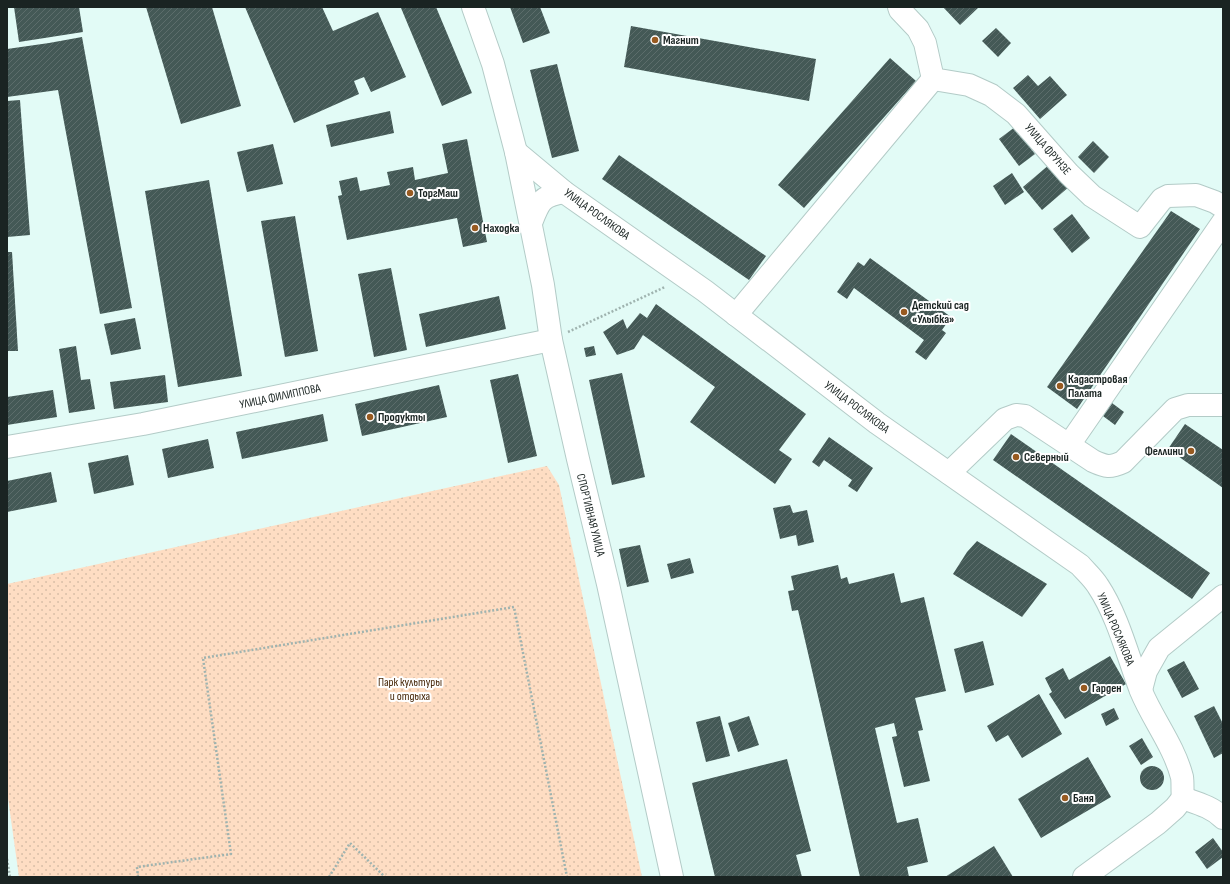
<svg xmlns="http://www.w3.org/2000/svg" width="1230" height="884" font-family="'Sofia Sans Condensed',sans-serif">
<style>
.park{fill:url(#park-dots)}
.building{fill:url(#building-hatch)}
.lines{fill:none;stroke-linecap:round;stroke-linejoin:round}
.minor-casing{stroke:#b3cbc7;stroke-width:24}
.path{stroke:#9fb3af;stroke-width:2.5;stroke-dasharray:2 2;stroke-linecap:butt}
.minor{stroke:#fff;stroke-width:22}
.poi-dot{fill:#985a20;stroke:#fff;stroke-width:1.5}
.labels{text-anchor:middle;stroke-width:4;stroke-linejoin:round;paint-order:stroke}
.poi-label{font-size:12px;font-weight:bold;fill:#1a2422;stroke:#fff;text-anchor:start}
.street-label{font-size:12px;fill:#1a2422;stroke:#fff}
.park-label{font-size:12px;fill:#47280a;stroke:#fff}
</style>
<defs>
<pattern id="park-dots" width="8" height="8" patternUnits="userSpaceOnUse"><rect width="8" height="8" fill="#feddc3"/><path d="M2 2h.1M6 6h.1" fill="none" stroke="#d9bea7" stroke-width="1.8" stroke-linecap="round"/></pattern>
<pattern id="building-hatch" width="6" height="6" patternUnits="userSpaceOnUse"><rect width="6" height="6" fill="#445956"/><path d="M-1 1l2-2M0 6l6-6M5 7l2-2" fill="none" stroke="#5c6d6b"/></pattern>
</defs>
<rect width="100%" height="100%" fill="#e2fbf6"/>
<!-- park -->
<polygon class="park" points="547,466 559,485 642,877 19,877 7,791 7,584"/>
<!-- building -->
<g class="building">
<polygon points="14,7 79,7 83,32 19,42"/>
<polygon points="146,7 212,7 241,106 181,124"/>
<polygon points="245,7 322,7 333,31 378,12 406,77 371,92 364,77 354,81 359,94 294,123"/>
<polygon points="436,7 472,93 442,106 401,8"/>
<polygon points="510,7 540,7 550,33 523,43"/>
<polygon points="943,7 979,7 960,25"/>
<polygon points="631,26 816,59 809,101 624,67"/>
<polygon points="996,28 1011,43 998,57 982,41"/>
<polygon points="82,37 132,308 100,314 58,90 7,97 7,49 49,43"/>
<polygon points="890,58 916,81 804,208 778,185"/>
<polygon points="557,64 579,151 552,158 530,70"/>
<polygon points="1028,75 1038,86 1050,76 1067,95 1040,119 1013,88"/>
<polygon points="20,100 30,235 7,237 7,101"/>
<polygon points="390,111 394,133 331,147 326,125"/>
<polygon points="1015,127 1035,154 1019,166 999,139"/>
<polygon points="467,139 487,242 463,247 457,218 347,240 338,196 342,195 339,181 357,177 360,191 390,185 387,172 413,167 415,180 448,173 442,144"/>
<polygon points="1093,141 1109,157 1094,173 1078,157"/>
<polygon points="273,144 283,184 247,192 237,152"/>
<polygon points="619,155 766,256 749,280 602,179"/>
<polygon points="1050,164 1070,186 1042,210 1023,187"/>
<polygon points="1012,173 1024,192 1005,205 993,186"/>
<polygon points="209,180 242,376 178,387 145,191"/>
<polygon points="1171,211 1200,229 1077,409 1047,387"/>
<polygon points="1072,214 1090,238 1072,253 1053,229"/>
<polygon points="295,216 318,351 285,357 261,221"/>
<polygon points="7,252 12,252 18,351 7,351"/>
<polygon points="870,258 951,317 942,330 946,333 926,360 915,352 924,340 854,288 847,299 837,292 858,262 864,266"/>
<polygon points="391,268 407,350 374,357 358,274"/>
<polygon points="499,296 506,329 426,347 419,314"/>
<polygon points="656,304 806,414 779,450 792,459 775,484 690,422 715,387 643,335 634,349 617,355 603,332 623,319 627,329 640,313 647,318"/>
<polygon points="135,318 141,349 111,355 104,324"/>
<polygon points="76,346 81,380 90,379 95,409 69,413 59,349"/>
<polygon points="594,346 596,355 586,357 584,348"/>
<polygon points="622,373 645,477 612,485 589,380"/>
<polygon points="518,374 537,456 508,463 490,380"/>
<polygon points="165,375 168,402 114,409 110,382"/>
<polygon points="439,385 447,417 362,436 355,404"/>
<polygon points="53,390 57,417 7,425 7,397"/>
<polygon points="1112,403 1124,412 1115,425 1103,416"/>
<polygon points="323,414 328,441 242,459 236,432"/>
<polygon points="1185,424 1223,450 1223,488 1168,449"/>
<polygon points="1011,434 1210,573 1192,599 993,460"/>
<polygon points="829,437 873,468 857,492 848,486 852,480 824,460 819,467 812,462"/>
<polygon points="208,439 214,468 168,478 162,449"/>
<polygon points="128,455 134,485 94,494 88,463"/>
<polygon points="51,472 57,502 7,512 7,481"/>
<polygon points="790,505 793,513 807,510 814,542 798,546 796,535 780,539 773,508"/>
<polygon points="977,541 1047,584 1022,617 953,574 967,552"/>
<polygon points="640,545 649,582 627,587 619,549"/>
<polygon points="690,558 694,573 671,579 667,564"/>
<polygon points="838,565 841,579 847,577 849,584 894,573 901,603 924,597 946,691 915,698 923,730 918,731 930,781 904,787 892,737 897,736 894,723 875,728 897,823 918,818 928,862 907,867 909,877 860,877 798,610 792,611 788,591 794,590 791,576"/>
<polygon points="983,641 994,685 965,693 954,649"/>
<polygon points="1110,656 1126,684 1065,719 1049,694 1052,692 1045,678 1063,668 1069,680"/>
<polygon points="1184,661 1199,689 1182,698 1167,670"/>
<polygon points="1039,694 1062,734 1022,758 1008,735 996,742 987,726"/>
<polygon points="1214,706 1223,724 1223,753 1214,758 1194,716"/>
<polygon points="1114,708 1119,719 1106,726 1101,714"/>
<polygon points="720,716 730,756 706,762 696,722"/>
<polygon points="749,716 759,745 738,752 728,723"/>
<polygon points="1142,738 1153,757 1141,765 1129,746"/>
<polygon points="1088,757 1111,797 1041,838 1018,799"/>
<polygon points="787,759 811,851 796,855 802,877 715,877 692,783"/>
<circle cx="1152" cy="778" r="12"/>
<polygon points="1213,838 1223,852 1223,857 1207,869 1195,852"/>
<polygon points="994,846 1013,877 945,877"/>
</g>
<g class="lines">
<defs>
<g id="minor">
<polyline points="473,7 493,64 516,152 543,285 551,340 578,459 608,584 672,877"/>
<polyline points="899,7 900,10 918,29 925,43 933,79 969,85 991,95 1016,114 1069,174 1092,196 1140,227 1162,199 1168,196 1196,195 1215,202 1223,207"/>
<path d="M516,152L564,192L705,291L877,423L1080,565C1086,572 1093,578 1098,586C1118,616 1128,657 1141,691C1153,720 1174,746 1182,777C1183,783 1182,791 1183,798"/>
<path d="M531,223C539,202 541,196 564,192"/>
<polyline points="736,315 933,79"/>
<polyline points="1069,445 1223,222"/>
<polyline points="7,447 143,424 551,340"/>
<path d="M949,473L1005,419L1016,415L1025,416L1093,461C1106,467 1110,468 1123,462L1175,409L1188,405H1223"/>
<polyline points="1141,690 1146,671 1159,648 1223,596"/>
<path d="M1183,798C1197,803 1212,807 1223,818"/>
<polyline points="1084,877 1158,823 1175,808 1183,798"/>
</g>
</defs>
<!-- minor casing -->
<use href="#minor" class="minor-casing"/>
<!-- path -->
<g class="path">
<polyline points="568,332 665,287"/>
<polyline points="7,859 10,877"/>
<polyline points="138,877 137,867 231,854 203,658 514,607 567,877"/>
<polyline points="329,877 350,843 385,877"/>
</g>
<!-- minor -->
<use href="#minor" class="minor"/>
</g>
<!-- markers -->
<g class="poi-dot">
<circle cx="655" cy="40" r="4"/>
<circle cx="410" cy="193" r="4"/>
<circle cx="475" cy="228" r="4"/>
<circle cx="904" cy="312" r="4"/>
<circle cx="1060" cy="386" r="4"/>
<circle cx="370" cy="417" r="4"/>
<circle cx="1191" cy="451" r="4"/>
<circle cx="1016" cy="457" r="4"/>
<circle cx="1084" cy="688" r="4"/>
<circle cx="1065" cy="798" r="4"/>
</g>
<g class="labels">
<!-- poi labels -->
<g class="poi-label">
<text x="663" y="44">Магнит</text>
<text x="418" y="197">ТоргМаш</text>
<text x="483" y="232">Находка</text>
<text x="912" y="309">Детский сад<tspan x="912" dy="14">«Улыбка»</tspan></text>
<text x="1068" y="383">Кадастровая<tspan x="1068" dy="14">Палата</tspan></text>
<text x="378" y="421">Продукты</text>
<text x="1183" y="455" text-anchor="end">Феллини</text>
<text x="1024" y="461">Северный</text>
<text x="1092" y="692">Гарден</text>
<text x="1073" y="802">Баня</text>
</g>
<!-- street labels -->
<g class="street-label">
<text transform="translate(1048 149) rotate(49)" y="4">УЛИЦА ФРУНЗЕ</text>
<text transform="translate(597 214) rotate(36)" y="4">УЛИЦА РОСЛЯКОВА</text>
<text transform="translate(280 396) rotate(-12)" y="4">УЛИЦА ФИЛИППОВА</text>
<text transform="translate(857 407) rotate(37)" y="4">УЛИЦА РОСЛЯКОВА</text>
<text transform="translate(591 515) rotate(76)" y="4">СПОРТИВНАЯ УЛИЦА</text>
<text transform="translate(1116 629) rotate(67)" y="4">УЛИЦА РОСЛЯКОВА</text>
</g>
<!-- park labels -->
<g class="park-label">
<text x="410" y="686">Парк культуры<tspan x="410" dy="14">и отдыха</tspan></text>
</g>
</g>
<!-- border -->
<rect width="1230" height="884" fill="none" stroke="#1a2422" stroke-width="16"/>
</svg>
